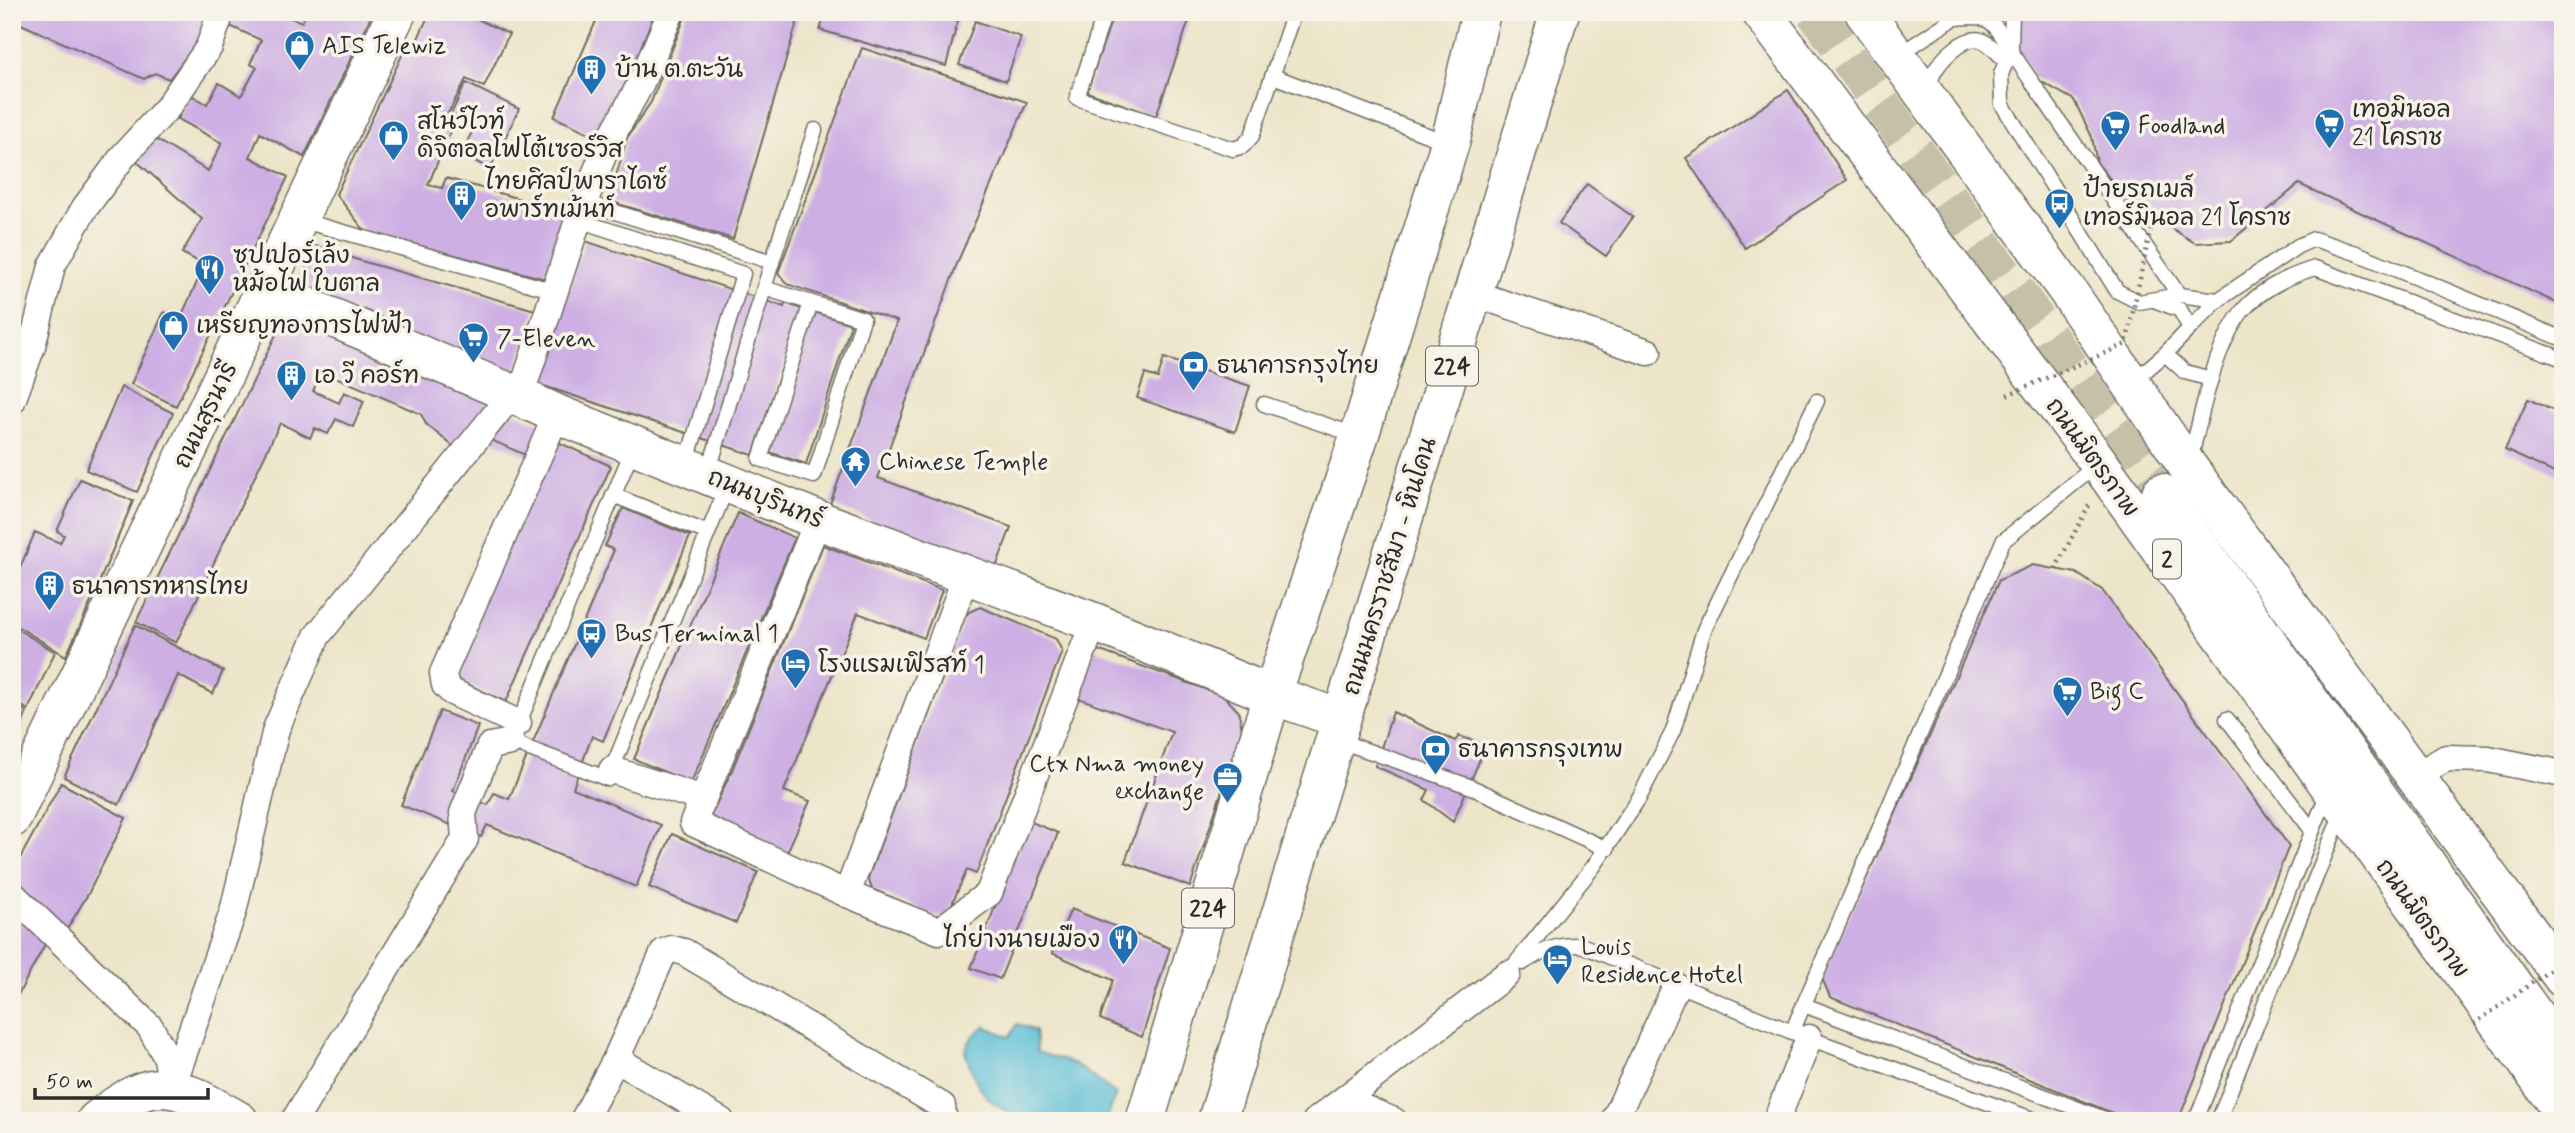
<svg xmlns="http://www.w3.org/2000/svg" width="2575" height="1133" font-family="Mynerve,'Playpen Sans Thai',sans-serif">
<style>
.water{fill:#59bed7;stroke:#427481;stroke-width:2}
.building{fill:#cdafe4}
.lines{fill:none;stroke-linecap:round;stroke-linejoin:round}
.highway-tunnel{stroke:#c6c0a9;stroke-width:38;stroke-dasharray:38 19;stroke-linecap:butt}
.lane-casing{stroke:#6f6c62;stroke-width:17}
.street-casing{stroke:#6f6c62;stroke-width:29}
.secondary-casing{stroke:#6f6c62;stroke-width:41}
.primary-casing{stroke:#6f6c62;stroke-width:41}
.highway-casing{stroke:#6f6c62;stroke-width:41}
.path{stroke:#6f6c62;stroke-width:4.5;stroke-dasharray:2 5;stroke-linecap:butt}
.lane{stroke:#fff;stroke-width:14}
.street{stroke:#fff;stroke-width:26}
.secondary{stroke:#fff;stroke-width:38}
.primary{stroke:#fff;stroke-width:38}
.highway{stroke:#fff;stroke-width:38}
.path-bridge{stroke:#6f6c62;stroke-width:4.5;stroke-dasharray:2 5;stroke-linecap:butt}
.labels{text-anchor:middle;stroke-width:7;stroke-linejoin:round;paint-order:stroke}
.shield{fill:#f7f3e8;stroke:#686764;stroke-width:2}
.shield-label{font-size:23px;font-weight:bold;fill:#2b2b2b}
.poi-label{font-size:24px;fill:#2b2b2b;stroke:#f7f3e8;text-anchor:start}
.street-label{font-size:24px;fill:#2b2b2b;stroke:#f7f3e8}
</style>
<rect width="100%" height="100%" fill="#f7f3e8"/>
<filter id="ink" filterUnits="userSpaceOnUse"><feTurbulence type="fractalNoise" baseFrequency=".0143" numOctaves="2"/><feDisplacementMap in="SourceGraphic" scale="14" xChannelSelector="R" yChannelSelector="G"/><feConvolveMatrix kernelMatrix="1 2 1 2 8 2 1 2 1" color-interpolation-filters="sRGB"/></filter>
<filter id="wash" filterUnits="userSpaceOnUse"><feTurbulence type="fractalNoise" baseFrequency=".00686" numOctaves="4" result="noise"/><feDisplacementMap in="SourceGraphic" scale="28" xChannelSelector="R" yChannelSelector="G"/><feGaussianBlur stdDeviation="1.57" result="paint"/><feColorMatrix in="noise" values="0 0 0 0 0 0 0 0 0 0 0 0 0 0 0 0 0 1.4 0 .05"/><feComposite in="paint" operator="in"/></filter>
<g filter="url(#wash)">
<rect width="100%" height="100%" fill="#ede5c9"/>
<!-- water -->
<path class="water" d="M1018,1024L1035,1031L1037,1052L1075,1064L1116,1094L1106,1121C1064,1121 1007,1129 980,1088C973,1077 970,1064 965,1052C969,1039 974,1035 985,1026L1009,1037Z"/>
<g id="blocks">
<!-- building -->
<g class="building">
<polygon points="12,12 210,12 195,45 169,79 155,73 144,79 12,20"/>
<polygon points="227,12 293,12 291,18 302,22 306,12 373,12 304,157 260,133 250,157 288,177 176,406 131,384 164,312 180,319 205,265 182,253 202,219 134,159 152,137 208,171 222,143 178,119 189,94 207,104 219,83 241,96 257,67 250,64 261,40 223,23"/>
<polygon points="430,12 476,12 473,17 509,34 484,87 466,79 444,121 453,125 428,185 442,188 446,178 569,213 549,280 365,231 336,194 405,49 412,52"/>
<polygon points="600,12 655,12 630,74 600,138 554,117"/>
<polygon points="687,12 800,12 733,239 609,201 627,138 651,102"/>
<polygon points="826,12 956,12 960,13 946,66 820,30"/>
<polygon points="1114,12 1192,12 1156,116 1087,92"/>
<polygon points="2017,12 2540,12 2563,23 2563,306 2299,184 2231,241 2195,243 2128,201 2097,163 2092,137 2074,100 2035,78 2018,50 2015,22"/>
<polygon points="975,21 1021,37 1006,81 959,65"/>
<polygon points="862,48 1027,102 958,261 878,478 1011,527 995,570 830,504 897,321 787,284 778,273"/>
<polygon points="466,83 519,109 490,169 461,154 475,126 451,114"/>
<polygon points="1788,90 1847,180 1745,248 1686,158"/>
<polygon points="1587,184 1633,217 1606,256 1559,223"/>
<polygon points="585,241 784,307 785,303 802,309 753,455 538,384"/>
<polygon points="316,246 361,261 535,310 513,379 297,288"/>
<polygon points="287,312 492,403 459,451 426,424 421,414 322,371 313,391 339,403 344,392 364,401 353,427 336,419 328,434 315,428 310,438 280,423 176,643 136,622"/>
<polygon points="814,312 851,324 806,464 769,452"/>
<polygon points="1164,358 1250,386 1235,432 1137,398 1145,374 1158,378"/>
<polygon points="121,387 173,413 137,492 86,470"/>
<polygon points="2528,399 2563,415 2563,477 2505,450"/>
<polygon points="509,410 543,425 530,457 484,437"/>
<polygon points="551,439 611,466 506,702 447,675"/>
<polygon points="80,479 133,501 91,602 66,656 12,623 12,587 35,532 60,543 64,535 57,531"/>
<polygon points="623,508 690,536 603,741 592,736 573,788 661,825 636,887 487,825 481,837 401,805 440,711 478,726 453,791 488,805 494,793 509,799 614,550 605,546"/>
<polygon points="738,513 795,538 691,783 634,759"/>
<polygon points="823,545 942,590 924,638 858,613 784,791 810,801 785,857 708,822 732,770"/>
<polygon points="2033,565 2076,573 2102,590 2289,846 2180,1116 2167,1121 2132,1121 1830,997 1822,978 1999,580"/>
<polygon points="980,607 1056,639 1062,651 976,874 967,870 947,915 938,917 872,889 868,878 965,617 969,612"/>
<polygon points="135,625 223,671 213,694 178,675 119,805 64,777"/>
<polygon points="12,626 55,652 28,710 12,699"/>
<polygon points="1095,649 1224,696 1239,712 1242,730 1190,887 1125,862 1172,732 1078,698"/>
<polygon points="12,702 27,712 12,747"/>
<polygon points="1393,712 1455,741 1459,736 1486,745 1453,822 1424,800 1429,790 1375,766"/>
<polygon points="61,783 126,818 88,894 63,936 12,889 12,873"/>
<polygon points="1029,821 1058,833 1000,979 971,968"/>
<polygon points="672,834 758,872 736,923 649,887"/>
<polygon points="12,901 50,935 12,1006"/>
<polygon points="1071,909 1170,948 1142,1037 1100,1019 1113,980 1052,953"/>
</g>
</g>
</g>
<g filter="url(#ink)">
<use href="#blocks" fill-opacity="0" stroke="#6f6c62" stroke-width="2"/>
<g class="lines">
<!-- highway-tunnel -->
<polyline class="highway-tunnel" points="1815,12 2161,493"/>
<defs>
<g id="lane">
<polyline points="1105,12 1077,98 1233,149 1243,146 1252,136 1294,12"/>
<polyline points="2011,47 2012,12"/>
<polyline points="1897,56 1959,15"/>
<polyline points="1273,76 1448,143"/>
<path d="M1928,90C1930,83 1932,75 1936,69C1944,57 1965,35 1981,40C1991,44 1999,54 2006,62L2001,74L2002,104L2117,291L2139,302L2179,295L2010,50C1994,19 1987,13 1951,19"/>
<polyline points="584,202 772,262 708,473"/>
<polyline points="300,220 555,291"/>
<polyline points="578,220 743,274 686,464"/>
<polyline points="772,262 815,130"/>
<polyline points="764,288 863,319 814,476 760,459 811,303"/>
<polyline points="2179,295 2218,300 2298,246 2314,239 2359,254 2563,339"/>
<polyline points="2190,328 2218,300"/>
<polyline points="2165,354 2185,372 2211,379"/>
<polyline points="2131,383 2165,354 2190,328 2180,310 2154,300"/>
<polyline points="1264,404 1358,436"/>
<polyline points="634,446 511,742 608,779 728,484"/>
<path d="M2190,461C2201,416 2215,342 2245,308C2264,287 2289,276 2315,268L2563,359"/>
<polyline points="613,495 708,533"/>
<polyline points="2227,719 2311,829"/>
<polyline points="1334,739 1469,786 1607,849"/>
<path d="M1523,963C1542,950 1558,944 1581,945L1792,1032L2038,1121"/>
<polyline points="1507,974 1594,866 1639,798 1673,731 1704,630 1817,401"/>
<polyline points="1804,1005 2110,1121"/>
<polyline points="1792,1032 2003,541 2098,464"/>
<polyline points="2192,1121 2198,1115 2329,790"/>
<polyline points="2218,1121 2343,810"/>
</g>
<g id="street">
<polyline points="1475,294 1648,352"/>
<polyline points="520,397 584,202 608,143 640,85 671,12"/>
<polyline points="12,401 32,346 52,266 84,209 124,155 168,107 209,47 221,12"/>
<polyline points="518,723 452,692 445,685 443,673 557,414"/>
<polyline points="612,770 703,799 693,823 847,894 939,931 989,893 1094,622"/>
<polyline points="2415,776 2446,758 2488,759 2563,774"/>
<polyline points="703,799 818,520"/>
<polyline points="12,894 150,1027 167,1058 172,1087"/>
<polyline points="847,894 966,576"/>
<polyline points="616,1059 721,1121"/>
<polyline points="172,1087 233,912 276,729 317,636 512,394"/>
<polyline points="1344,1100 1394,1121"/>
<polyline points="294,1121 465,839 463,813 490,746 511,742"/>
<polyline points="583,1121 616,1059 664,952 672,949 684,952 942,1106 943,1116 941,1121"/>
<polyline points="1316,1121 1507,974"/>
<polyline points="1614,1121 1676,986"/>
<polyline points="1776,1121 1809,1038"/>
</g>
<g id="secondary">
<polyline points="265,289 520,397 557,414 818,520 1094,622 1272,695"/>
<polyline points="12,818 397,12"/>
<path d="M96,1121C158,1069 176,1086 239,1121"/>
</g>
<g id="primary">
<polyline points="1272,695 1341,719"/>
<polyline points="1145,1121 1272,695 1359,437 1450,143 1481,12"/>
<path d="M1217,1121C1329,751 1448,382 1560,12"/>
</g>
<g id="highway">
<polyline points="1761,12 2099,463 2563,1113"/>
<polyline points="1864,12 2067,290 2188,467 2563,978"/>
<polyline points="2161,493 2563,1055"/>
</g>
</defs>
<!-- lane casing -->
<use href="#lane" class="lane-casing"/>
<!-- street casing -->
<use href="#street" class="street-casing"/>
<!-- secondary casing -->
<use href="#secondary" class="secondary-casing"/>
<!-- primary casing -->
<use href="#primary" class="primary-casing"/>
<!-- highway casing -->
<use href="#highway" class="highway-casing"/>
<!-- path -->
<polyline class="path" points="2055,569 2091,502"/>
<!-- lane -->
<use href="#lane" class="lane"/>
<!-- street -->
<use href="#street" class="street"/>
<!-- secondary -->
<use href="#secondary" class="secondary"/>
<!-- primary -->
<use href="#primary" class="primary"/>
<!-- highway -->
<use href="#highway" class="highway"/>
<!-- path-bridge -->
<g class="path-bridge">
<polyline points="2007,395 2126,344 2153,218"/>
<polyline points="2474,1024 2563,961"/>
</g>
</g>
</g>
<!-- icons -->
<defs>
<symbol id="shop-pin" viewBox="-11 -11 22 30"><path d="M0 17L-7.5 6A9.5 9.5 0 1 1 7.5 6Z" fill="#1f6fb2" stroke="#f7f3e8"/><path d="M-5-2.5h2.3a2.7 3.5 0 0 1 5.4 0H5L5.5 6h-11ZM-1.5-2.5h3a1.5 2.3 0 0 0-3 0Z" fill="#fff"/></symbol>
<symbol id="building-pin" viewBox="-11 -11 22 30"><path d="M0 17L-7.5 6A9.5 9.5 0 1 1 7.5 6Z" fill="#1f6fb2" stroke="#f7f3e8"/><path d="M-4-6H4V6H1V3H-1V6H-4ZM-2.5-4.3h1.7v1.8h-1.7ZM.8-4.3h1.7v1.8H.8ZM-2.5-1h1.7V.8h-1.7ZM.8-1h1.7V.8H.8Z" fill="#fff"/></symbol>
<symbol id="supermarket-pin" viewBox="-11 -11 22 30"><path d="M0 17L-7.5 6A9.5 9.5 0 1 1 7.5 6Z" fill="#1f6fb2" stroke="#f7f3e8"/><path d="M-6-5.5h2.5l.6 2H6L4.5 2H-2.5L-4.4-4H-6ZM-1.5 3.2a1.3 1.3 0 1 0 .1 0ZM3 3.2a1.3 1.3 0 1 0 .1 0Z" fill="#fff"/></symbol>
<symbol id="bus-pin" viewBox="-11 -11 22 30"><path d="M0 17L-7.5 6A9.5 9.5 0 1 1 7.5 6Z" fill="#1f6fb2" stroke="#f7f3e8"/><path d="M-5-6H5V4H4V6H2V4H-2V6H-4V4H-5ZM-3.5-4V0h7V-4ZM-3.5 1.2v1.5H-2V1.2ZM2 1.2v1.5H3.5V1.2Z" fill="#fff"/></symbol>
<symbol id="restaurant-pin" viewBox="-11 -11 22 30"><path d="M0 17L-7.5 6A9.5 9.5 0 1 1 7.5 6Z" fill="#1f6fb2" stroke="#f7f3e8"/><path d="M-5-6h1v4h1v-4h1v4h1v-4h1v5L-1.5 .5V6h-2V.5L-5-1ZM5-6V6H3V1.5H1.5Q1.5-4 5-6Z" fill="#fff"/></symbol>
<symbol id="bank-pin" viewBox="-11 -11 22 30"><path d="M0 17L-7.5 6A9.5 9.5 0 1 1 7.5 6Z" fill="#1f6fb2" stroke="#f7f3e8"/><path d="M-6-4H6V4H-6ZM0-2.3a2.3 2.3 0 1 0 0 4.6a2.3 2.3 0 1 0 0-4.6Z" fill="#fff"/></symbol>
<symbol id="temple-pin" viewBox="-11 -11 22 30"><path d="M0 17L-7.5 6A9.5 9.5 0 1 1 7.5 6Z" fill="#1f6fb2" stroke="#f7f3e8"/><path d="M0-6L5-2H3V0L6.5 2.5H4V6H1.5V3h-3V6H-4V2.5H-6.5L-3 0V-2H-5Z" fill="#fff"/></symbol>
<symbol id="hotel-pin" viewBox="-11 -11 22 30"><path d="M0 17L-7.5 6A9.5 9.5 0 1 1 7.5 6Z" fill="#1f6fb2" stroke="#f7f3e8"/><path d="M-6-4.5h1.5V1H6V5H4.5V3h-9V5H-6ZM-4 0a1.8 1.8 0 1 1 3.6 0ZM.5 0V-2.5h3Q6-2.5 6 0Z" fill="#fff"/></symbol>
<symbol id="office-pin" viewBox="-11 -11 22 30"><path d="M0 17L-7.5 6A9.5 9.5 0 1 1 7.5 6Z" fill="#1f6fb2" stroke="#f7f3e8"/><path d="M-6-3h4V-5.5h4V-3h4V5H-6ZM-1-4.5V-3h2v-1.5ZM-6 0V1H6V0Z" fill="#fff"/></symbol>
</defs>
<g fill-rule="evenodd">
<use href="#shop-pin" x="282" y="28" width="35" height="47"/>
<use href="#building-pin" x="574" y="52" width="35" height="47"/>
<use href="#supermarket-pin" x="2312" y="106" width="35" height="47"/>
<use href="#supermarket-pin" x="2098" y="108" width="35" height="47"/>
<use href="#shop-pin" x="376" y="118" width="35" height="47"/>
<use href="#building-pin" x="444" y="178" width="35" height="47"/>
<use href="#bus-pin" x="2042" y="186" width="35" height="47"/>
<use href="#restaurant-pin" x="192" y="252" width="35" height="47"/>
<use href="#shop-pin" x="156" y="308" width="35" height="47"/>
<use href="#supermarket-pin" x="456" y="320" width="35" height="47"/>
<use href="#bank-pin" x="1176" y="348" width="35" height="47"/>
<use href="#building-pin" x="274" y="358" width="35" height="47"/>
<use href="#temple-pin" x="838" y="444" width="35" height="47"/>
<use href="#building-pin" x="32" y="568" width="35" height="47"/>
<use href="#bus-pin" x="574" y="616" width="35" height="47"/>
<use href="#hotel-pin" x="778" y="646" width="35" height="47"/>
<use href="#supermarket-pin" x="2050" y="674" width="35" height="47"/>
<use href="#bank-pin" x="1418" y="732" width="35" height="47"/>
<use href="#office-pin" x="1210" y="760" width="35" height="47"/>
<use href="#restaurant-pin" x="1106" y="922" width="35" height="47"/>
<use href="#hotel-pin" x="1540" y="942" width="35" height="47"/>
</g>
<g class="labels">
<!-- shield labels -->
<g class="shield">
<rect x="1426" y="346.5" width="52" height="39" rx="5"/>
<rect x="2153" y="539.5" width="28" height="39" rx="5"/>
<rect x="1182" y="888.5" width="52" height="39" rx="5"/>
</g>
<g class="shield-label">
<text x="1452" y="374">224</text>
<text x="2167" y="567">2</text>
<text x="1208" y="916">224</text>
</g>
<!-- poi labels -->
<g class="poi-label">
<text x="322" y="53">AIS Telewiz</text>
<text x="615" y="77">บ้าน ต.ตะวัน</text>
<text x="2352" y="117">เทอมินอล<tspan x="2352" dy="28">21 โคราช</tspan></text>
<text x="417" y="129">สโนว์ไวท์<tspan x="417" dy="28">ดิจิตอลโฟโต้เซอร์วิส</tspan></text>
<text x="2138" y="133">Foodland</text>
<text x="485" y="189">ไทยศิลป์พาราไดซ์<tspan x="485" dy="28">อพาร์ทเม้นท์</tspan></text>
<text x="2083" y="197">ป้ายรถเมล์<tspan x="2083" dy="28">เทอร์มินอล 21 โคราช</tspan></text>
<text x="233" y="263">ซุปเปอร์เล้ง<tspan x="233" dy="28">หม้อไฟ ใบตาล</tspan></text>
<text x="196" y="333">เหรียญทองการไฟฟ้า</text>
<text x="497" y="346">7-Eleven</text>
<text x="1217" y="373">ธนาคารกรุงไทย</text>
<text x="314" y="383">เอ วี คอร์ท</text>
<text x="879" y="469">Chinese Temple</text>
<text x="72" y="594">ธนาคารทหารไทย</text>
<text x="615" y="641">Bus Terminal 1</text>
<text x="818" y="672">โรงแรมเฟิรสท์ 1</text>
<text x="2090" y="699">Big C</text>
<text x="1458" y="757">ธนาคารกรุงเทพ</text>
<text x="1204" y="771" text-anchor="end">Ctx Nma money<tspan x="1204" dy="28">exchange</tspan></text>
<text x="1100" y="947" text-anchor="end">ไก่ย่างนายเมือง</text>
<text x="1581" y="954">Louis<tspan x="1581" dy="28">Residence Hotel</tspan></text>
</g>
<!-- street labels -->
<g class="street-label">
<text transform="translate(205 415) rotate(-64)" y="8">ถนนสุรนารี</text>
<text transform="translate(2093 457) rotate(54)" y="8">ถนนมิตรภาพ</text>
<text transform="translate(766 498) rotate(22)" y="8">ถนนบุรินทร์</text>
<text transform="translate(1389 566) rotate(-73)" y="8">ถนนนครราชสีมา - หินโคน</text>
<text transform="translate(2423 918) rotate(54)" y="8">ถนนมิตรภาพ</text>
</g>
</g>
<!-- margin -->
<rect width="2575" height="1133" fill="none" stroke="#f7f3e8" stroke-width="42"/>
<!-- scale -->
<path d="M35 1088v10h173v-10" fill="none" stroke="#2b2b2b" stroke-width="3.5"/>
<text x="46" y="1088" font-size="21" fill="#2b2b2b" stroke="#f7f3e8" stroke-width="5" paint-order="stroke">50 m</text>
</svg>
